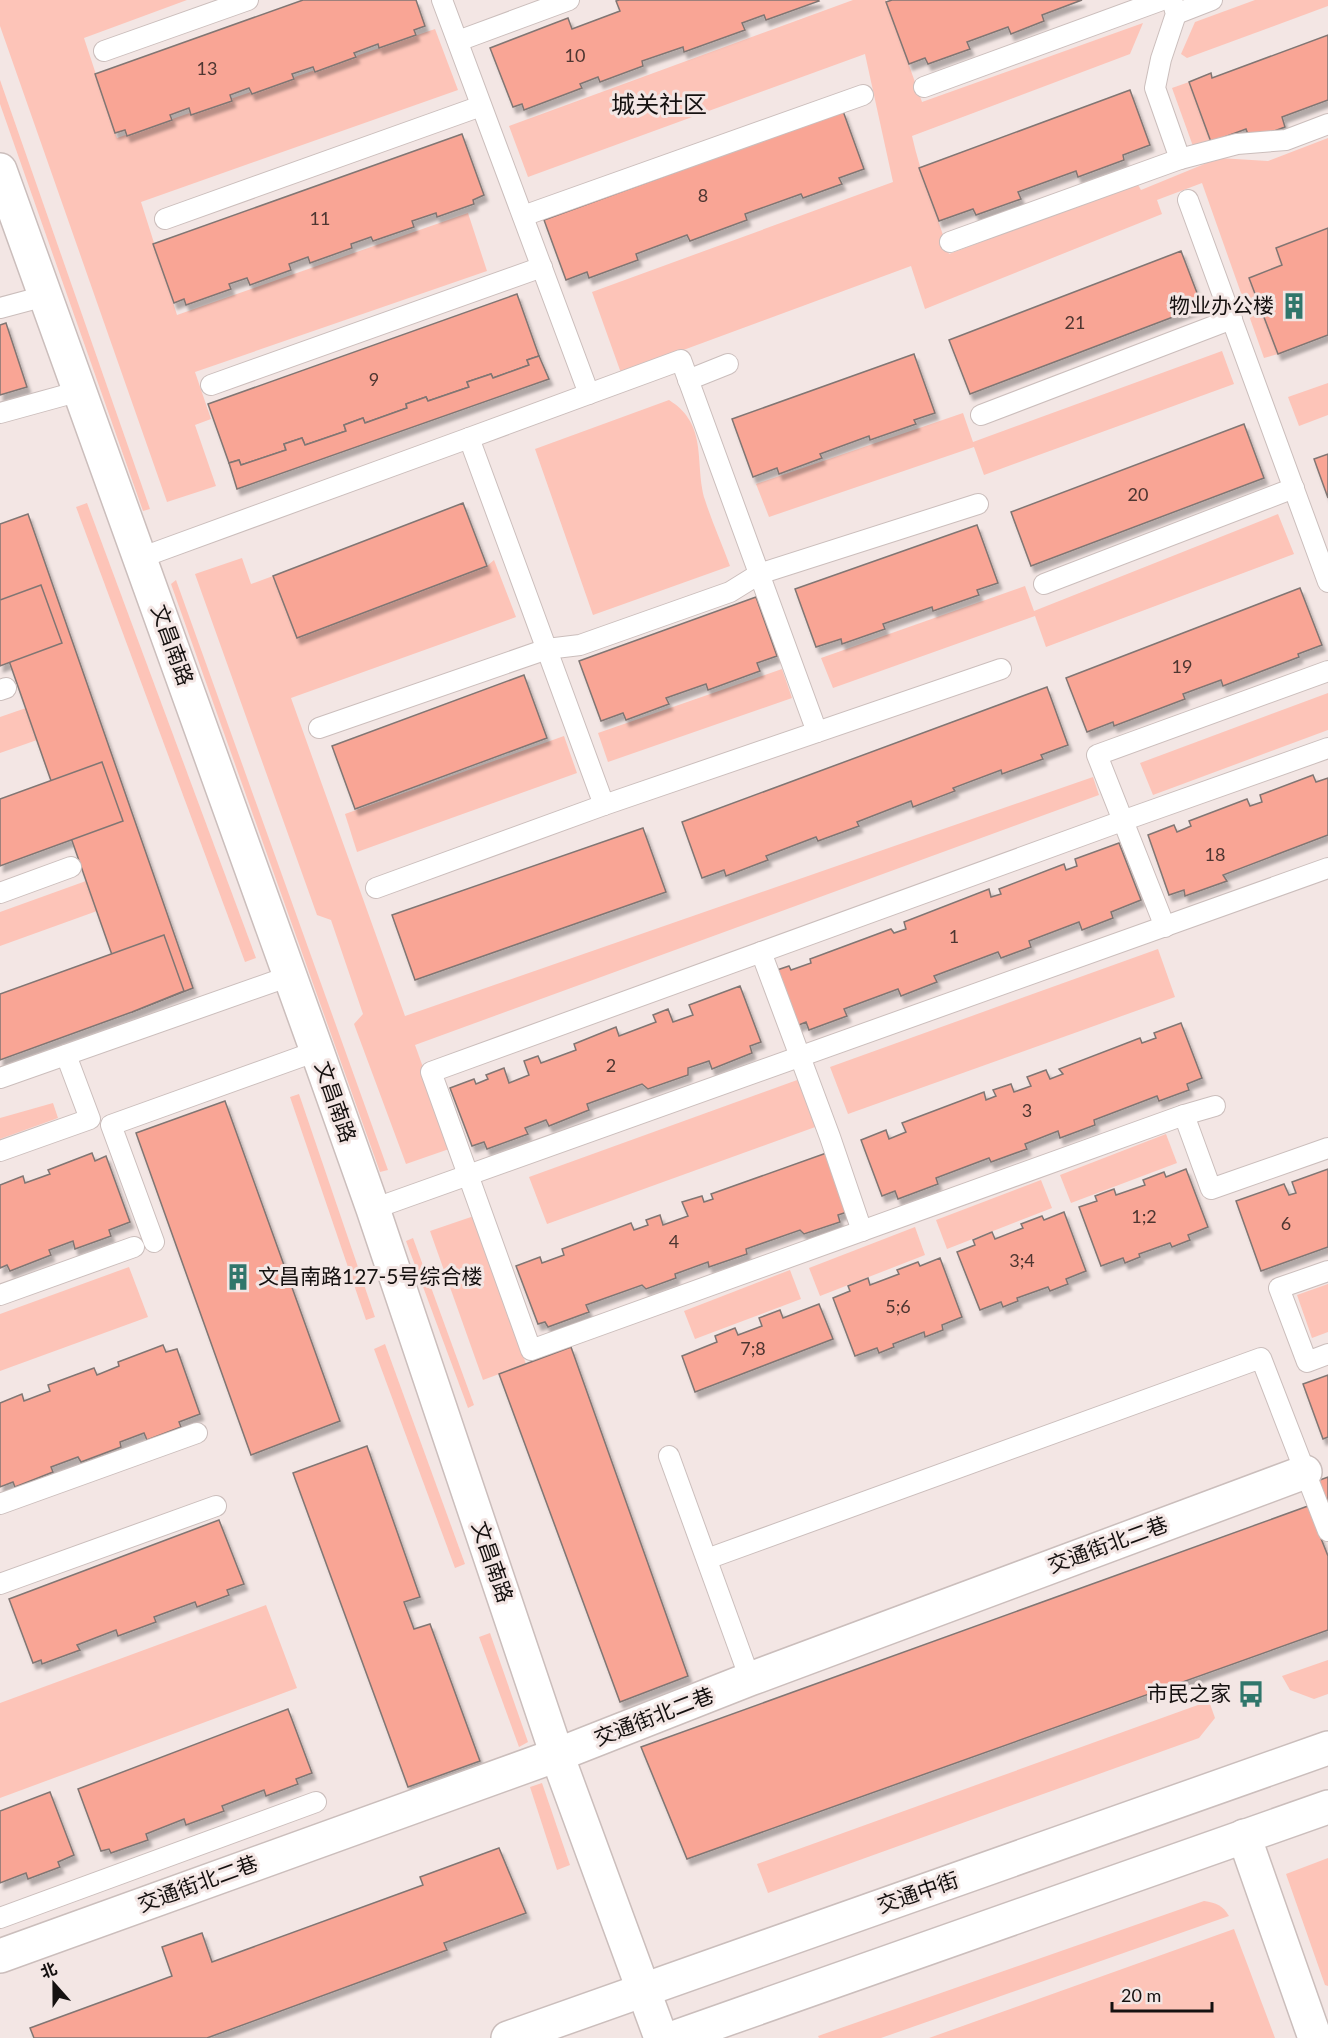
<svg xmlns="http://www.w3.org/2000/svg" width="1328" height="2038" font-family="Lato,'Noto Sans SC',sans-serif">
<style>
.green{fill:#fdc4b8}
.building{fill:#f9a595;stroke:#817673;stroke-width:1.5;filter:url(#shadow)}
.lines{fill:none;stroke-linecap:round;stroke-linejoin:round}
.service-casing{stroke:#cbbebc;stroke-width:22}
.minor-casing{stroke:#cbbebc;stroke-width:36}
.tertiary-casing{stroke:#cbbebc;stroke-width:36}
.primary-casing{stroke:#cbbebc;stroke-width:36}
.service{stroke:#fff;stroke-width:20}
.minor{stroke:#fff;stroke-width:33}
.tertiary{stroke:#fff;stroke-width:33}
.primary{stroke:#fff;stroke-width:33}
.labels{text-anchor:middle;stroke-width:6;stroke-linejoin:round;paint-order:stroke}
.number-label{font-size:18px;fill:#4e3631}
.poi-label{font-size:21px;fill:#151110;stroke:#f3e6e4;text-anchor:end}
.street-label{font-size:21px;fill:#151110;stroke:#f3e6e4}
.quarter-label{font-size:24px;fill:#151110;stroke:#f3e6e4}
</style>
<defs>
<filter id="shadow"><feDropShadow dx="3.5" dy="6" stdDeviation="1.5" flood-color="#0004"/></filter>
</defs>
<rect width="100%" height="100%" fill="#f3e6e4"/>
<!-- green -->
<g class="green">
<polygon points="0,0 187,0 84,38 117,138 435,29 458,90 141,202 177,315 468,213 487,271 195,372 211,419 195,425 216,486 167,502 0,26"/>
<path d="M853,0H886L922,102L1143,23L1130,54L912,136C921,176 937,214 949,254L1137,183L1141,190L1219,158L1268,161L1328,138V228L1276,248L1282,265L1250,278L1278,354L1264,358L1202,183L1157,200L1162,214L925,309L911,266L621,373L592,292L893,182L865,54L528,177L509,126Z"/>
<polygon points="1255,0 1328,0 1328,6 1187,58 1181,54 1195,22"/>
<polygon points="0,80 150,509 143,511 0,104"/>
<polygon points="1189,82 1211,142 1194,149 1172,88"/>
<polygon points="1222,351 1234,384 984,475 974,447 769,517 756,484 963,413 973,442"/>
<polygon points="1328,383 1328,415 1299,426 1288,397"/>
<path d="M669,400C709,425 694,463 705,500C712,522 722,544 730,566L593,615L535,449Z"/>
<polygon points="87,503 256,958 245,962 76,507"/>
<polygon points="1278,514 1294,554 1046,647 1035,616 833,688 821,658 1025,586 1034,611"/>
<polygon points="242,558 251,584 273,576 297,638 487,566 494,560 516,617 291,698 405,1016 1093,777 1099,795 415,1045 452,1148 406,1164 354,1024 363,1014 331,920 317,915 195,574"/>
<polygon points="176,580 388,1170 380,1172 171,584"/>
<polygon points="782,669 792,698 608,762 598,733"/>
<polygon points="1328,693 1328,730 1153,795 1140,763"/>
<polygon points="26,708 37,740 0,753 0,717"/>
<polygon points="564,736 577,773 357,852 345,814"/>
<polygon points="86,881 97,911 0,946 0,912"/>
<polygon points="1158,949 1175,997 848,1114 830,1067"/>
<polygon points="800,1079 818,1126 547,1224 529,1177"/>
<polygon points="299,1094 375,1317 366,1320 290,1097"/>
<polygon points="53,1103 58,1118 0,1139 0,1118"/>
<polygon points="1166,1134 1177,1163 1071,1203 1060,1175"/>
<polygon points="1041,1180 1052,1208 947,1249 936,1220"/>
<polygon points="474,1216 526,1364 483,1380 430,1231"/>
<polygon points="915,1227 925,1255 820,1296 809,1268"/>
<polygon points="413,1238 474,1405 468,1408 406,1241"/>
<polygon points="129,1267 148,1317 0,1371 0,1314"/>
<polygon points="790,1270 801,1299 695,1339 684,1311"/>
<polygon points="1328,1284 1328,1332 1312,1338 1297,1295"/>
<polygon points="385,1344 465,1564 455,1568 374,1349"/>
<polygon points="266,1605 297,1688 0,1798 0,1703"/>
<polygon points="490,1633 528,1742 519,1747 479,1637"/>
<polygon points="1328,1660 1328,1694 1314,1699 1290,1690 1282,1676"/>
<polygon points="1209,1701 1215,1718 1199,1738 768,1893 757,1864"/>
<polygon points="542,1783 570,1865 557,1870 530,1787"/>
<polygon points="1328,1858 1328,1986 1325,1985 1286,1874"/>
<path d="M1204,1901C1217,1903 1222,1905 1229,1916L881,2038H819L818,2036Z"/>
<polygon points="1234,1929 1275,2038 929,2038"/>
</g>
<!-- building -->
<g class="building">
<polygon points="303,0 416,0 425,26 414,30 416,35 379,48 378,44 354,53 356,57 315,72 313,67 292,74 294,79 252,94 249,88 230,95 232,101 191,115 189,108 170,115 172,120 127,136 125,130 115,133 95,74"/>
<polygon points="619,0 818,0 819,1 766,20 764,15 742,23 745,30 684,52 683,47 642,61 643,66 600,82 598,77 580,84 582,88 524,110 522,104 513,107 490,48 568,18 572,29 620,11 616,1"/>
<polygon points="892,0 1082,0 1042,15 1044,21 1011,34 1008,27 967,42 970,49 928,64 925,58 909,64 886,2"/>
<polygon points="1328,35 1328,100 1282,117 1285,127 1250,140 1246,129 1211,142 1189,82 1211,73 1212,78"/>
<polygon points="1130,90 1150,145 1123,155 1124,160 1078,177 1076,171 1018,192 1021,199 976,215 973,209 939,221 919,168"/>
<polygon points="843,111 864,169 839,178 842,184 803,198 801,194 745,214 747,220 690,241 687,235 636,254 638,260 589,278 587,272 566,280 544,220"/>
<polygon points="462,134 484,195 473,200 474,204 437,217 436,213 412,221 414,227 373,241 371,237 351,244 352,248 310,263 308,257 289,264 291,270 250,285 247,278 229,284 231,289 186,305 184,299 174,303 153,244"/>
<polygon points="1328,228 1328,335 1278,354 1249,278 1282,265 1276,248"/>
<polygon points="1181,251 1202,306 970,394 949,340"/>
<polygon points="517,294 539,356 527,360 529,365 493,378 491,374 467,382 469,387 428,401 426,397 406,404 407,408 365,423 363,418 344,425 346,431 305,445 302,438 284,444 286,450 241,465 239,460 229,463 208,404"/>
<polygon points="6,323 27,387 0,395 0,325"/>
<polygon points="914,354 935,413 914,420 916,424 870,440 869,436 820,454 822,458 779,474 777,468 753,477 732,419"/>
<polygon points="539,356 549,379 237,489 229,463 239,460 241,465 286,450 284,444 302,438 305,445 346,431 344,425 363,418 365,423 407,408 406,404 426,397 428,401 469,387 467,382 491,374 493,378 529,365 527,360"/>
<polygon points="1244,424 1264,478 1031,566 1011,512"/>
<polygon points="1328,454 1328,498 1314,459"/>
<polygon points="463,503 487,566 297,638 273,576"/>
<polygon points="28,514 193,988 132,1012 0,635 0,524"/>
<polygon points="977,525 998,583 977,590 979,595 933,611 932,607 883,624 885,629 842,644 841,639 816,647 795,589"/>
<polygon points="41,585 62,643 0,666 0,600"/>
<polygon points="1300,588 1322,645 1298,654 1299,657 1223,686 1221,680 1183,694 1185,699 1114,726 1113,722 1087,732 1066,678"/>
<polygon points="756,597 777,656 757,663 760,671 708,690 706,684 666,698 669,704 626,720 623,713 601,721 579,661"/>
<polygon points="524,675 547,738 355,809 332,746"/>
<polygon points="1047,687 1068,745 1041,755 1043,759 1002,774 1001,770 953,788 955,791 913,807 911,801 857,822 859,826 818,841 816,837 766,856 768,860 726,876 724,870 702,878 682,822"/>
<polygon points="102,762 123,821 0,866 0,799"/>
<polygon points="1313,775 1316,782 1328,778 1328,835 1223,875 1227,881 1185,896 1184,890 1169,895 1148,835 1174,825 1177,832 1191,826 1189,821 1247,799 1250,806 1262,802 1260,795"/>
<polygon points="643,828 666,892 415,980 392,915"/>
<polygon points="1119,843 1141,900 1111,912 1113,918 1082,930 1079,922 1029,941 1031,947 1001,958 998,952 934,976 937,982 901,996 898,989 844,1009 847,1016 809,1030 806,1022 794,1027 774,971 789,966 791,970 811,963 810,959 891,929 894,933 906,929 904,922 989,889 991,897 1001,894 999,889 1064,864 1066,870 1077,866 1075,859"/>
<polygon points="164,935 184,991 132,1012 0,1060 0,994"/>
<polygon points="740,986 761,1042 750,1046 752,1053 712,1069 709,1061 688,1068 688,1075 648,1089 642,1084 587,1104 589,1110 549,1126 546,1120 525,1128 528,1134 487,1149 484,1142 472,1146 450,1088 474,1079 476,1084 488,1079 486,1075 504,1068 509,1083 529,1075 524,1061 538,1056 541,1063 576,1050 574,1044 616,1027 619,1036 656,1022 653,1015 668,1009 673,1022 693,1015 689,1005"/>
<polygon points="1181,1023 1202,1078 1187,1084 1189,1090 1159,1101 1157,1096 1094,1120 1095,1125 1060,1138 1058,1131 1025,1144 1027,1149 991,1162 989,1158 936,1178 938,1184 898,1199 895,1191 882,1196 861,1140 886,1130 889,1139 906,1132 902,1123 984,1092 986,1100 996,1096 993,1090 1011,1084 1014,1092 1031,1086 1027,1077 1046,1070 1050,1079 1063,1074 1059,1069 1140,1038 1142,1043 1156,1038 1154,1033"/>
<polygon points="225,1101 340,1421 251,1455 136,1133"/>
<polygon points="832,1151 853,1210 838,1215 840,1222 804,1234 800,1230 746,1249 747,1254 709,1267 708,1262 675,1274 676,1278 646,1289 642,1285 586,1305 589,1312 548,1327 545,1322 538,1324 516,1266 540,1257 542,1263 564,1255 562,1249 631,1223 634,1230 648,1225 646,1220 660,1215 663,1225 688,1216 682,1202 702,1196 704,1202 713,1199 711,1194"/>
<polygon points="92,1153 95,1161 106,1156 130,1222 109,1230 111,1236 75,1249 73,1241 49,1250 51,1255 10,1271 7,1265 0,1268 0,1185 23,1176 25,1183 50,1174 48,1170"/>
<polygon points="1186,1169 1208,1227 1188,1235 1190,1240 1172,1247 1170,1243 1139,1254 1140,1257 1125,1263 1123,1258 1101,1266 1079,1207 1097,1201 1095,1196 1114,1189 1116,1195 1145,1185 1143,1180 1164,1172 1166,1177"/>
<polygon points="1328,1169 1328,1247 1261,1271 1236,1201 1284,1184 1289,1195 1296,1193 1292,1182"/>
<polygon points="1064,1212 1086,1271 1066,1279 1068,1284 1050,1291 1048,1287 1017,1298 1018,1301 1003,1307 1001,1302 980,1310 957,1252 975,1245 973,1240 992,1232 995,1239 1023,1228 1021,1224 1042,1216 1044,1220"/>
<polygon points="940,1258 962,1317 942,1325 943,1330 925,1337 924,1332 893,1344 894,1347 879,1353 877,1348 855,1356 833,1298 850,1291 848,1286 868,1278 870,1285 899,1274 897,1270 918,1262 920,1266"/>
<polygon points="819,1304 833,1339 695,1392 682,1356 717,1342 715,1336 735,1328 738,1335 762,1326 759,1318 780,1310 783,1318"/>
<polygon points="163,1345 166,1352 177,1349 200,1414 179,1422 181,1427 147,1440 144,1433 120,1442 121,1447 81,1462 78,1457 51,1467 53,1472 15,1487 13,1482 0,1487 0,1403 22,1394 24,1401 50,1391 48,1385 94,1368 97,1375 119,1366 118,1362"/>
<polygon points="571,1347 688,1676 620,1702 499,1374"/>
<polygon points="1328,1375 1328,1437 1323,1439 1303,1384"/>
<polygon points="367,1446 420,1597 404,1602 414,1629 430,1624 480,1761 408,1787 293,1473"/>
<polygon points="1328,1477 1328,1509 1317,1481"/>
<polygon points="1308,1506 1328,1556 1328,1630 687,1859 641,1747"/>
<polygon points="219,1520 244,1584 227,1590 229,1595 197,1607 195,1602 154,1617 156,1622 118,1636 116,1630 77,1645 80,1650 42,1664 41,1660 33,1663 9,1599"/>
<polygon points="288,1709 312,1773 296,1779 298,1784 266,1796 264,1790 222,1806 224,1811 186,1825 184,1819 146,1834 148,1840 111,1853 109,1849 101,1851 78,1789"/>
<polygon points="50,1792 74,1855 58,1862 60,1867 28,1879 26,1873 0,1883 0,1811"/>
<polygon points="499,1848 526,1913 444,1943 447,1950 207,2038 34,2038 30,2028 172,1976 162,1947 202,1933 212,1962 423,1885 420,1877"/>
</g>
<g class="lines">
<defs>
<g id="service">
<polyline points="442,0 589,394"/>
<polyline points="1172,0 1176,14 1161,59 1155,88 1180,159"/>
<polyline points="1176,14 1212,0"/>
<polyline points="458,41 569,0"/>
<polyline points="104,51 248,0"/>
<polyline points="924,87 1162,0"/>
<polyline points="1188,200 1328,582"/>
<polyline points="523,216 863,95"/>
<polyline points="165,219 481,106"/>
<polyline points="950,242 1180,159 1237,144 1286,140 1328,124"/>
<polyline points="0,308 45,296"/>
<polyline points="688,380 728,364"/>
<polyline points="211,385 542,267"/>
<polyline points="0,413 80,391"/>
<polyline points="981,415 1232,319"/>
<polyline points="140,558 469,438"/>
<polyline points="1044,584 1294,488"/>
<polyline points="0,690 6,688"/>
<polyline points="319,728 547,649 580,645 730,592 759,574 978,504"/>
<polyline points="1328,748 1122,821 431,1072 531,1350 1184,1115 1211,1189 1328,1148"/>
<polyline points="604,805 469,438 681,360 817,732"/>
<polyline points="376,888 604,805 1001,669"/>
<polyline points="0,893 71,867"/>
<polyline points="1165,927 1097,755 1328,671"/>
<polyline points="761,952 830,1137 862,1231"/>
<polyline points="0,1078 290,976"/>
<polyline points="1184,1115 1215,1106"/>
<polyline points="0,1151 90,1119 66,1055"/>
<polyline points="373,1209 1328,868"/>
<polyline points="154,1242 111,1125 317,1051"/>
<polyline points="1328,1271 1279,1288 1307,1362 1328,1354"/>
<polyline points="0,1295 134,1247"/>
<polyline points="669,1456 750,1679"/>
<polyline points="0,1504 197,1433"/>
<polyline points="707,1559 1261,1358 1328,1531"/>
<polyline points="0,1584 216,1506"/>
<polyline points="0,1918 316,1802"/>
</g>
<g id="minor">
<polyline points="1244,1836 1315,2038"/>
<polyline points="0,1956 557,1755 750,1679 1305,1472"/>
</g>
<polyline id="tertiary" points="0,170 317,1051 373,1209 557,1755 661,2038"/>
<g id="primary">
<polyline points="508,2038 1328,1748"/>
<polyline points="673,2038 1328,1807"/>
</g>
</defs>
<!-- service casing -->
<use href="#service" class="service-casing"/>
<!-- minor casing -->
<use href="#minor" class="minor-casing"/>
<!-- tertiary casing -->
<use href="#tertiary" class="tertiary-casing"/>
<!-- primary casing -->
<use href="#primary" class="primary-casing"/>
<!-- service -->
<use href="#service" class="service"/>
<!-- minor -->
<use href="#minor" class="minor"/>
<!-- tertiary -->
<use href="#tertiary" class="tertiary"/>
<!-- primary -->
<use href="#primary" class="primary"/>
</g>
<!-- icons -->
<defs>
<symbol id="building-bare" viewBox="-9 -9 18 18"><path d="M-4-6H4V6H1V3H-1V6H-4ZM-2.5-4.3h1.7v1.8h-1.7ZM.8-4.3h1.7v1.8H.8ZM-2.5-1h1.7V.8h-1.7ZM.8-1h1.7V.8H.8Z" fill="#30766b" stroke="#f3e6e4" stroke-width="2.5" paint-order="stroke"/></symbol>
<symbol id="bus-bare" viewBox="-9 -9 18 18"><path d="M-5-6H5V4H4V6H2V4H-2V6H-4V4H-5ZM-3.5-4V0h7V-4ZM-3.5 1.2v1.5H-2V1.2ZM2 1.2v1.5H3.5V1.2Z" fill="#30766b" stroke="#f3e6e4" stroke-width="2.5" paint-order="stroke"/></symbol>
</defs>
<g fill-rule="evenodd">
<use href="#building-bare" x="1275" y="287" width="38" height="38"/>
<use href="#building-bare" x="219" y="1258" width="38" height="38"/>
<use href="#bus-bare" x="1232" y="1675" width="38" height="38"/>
</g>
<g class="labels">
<!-- number labels -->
<g class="number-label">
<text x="575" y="62">10</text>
<text x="207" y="75">13</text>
<text x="703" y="202">8</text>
<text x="320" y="225">11</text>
<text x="1075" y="329">21</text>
<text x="374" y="386">9</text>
<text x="1138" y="501">20</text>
<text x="1182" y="673">19</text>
<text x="1215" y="861">18</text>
<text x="954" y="943">1</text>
<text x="611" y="1072">2</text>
<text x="1027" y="1117">3</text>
<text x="1144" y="1223">1;2</text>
<text x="1286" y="1230">6</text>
<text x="674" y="1248">4</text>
<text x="1022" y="1267">3;4</text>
<text x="898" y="1313">5;6</text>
<text x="753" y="1355">7;8</text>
</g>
<!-- poi labels -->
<g class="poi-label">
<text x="1274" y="313">物业办公楼</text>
<text x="258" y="1284" text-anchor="start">文昌南路127-5号综合楼</text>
<text x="1231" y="1701">市民之家</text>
</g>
<!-- street labels -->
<g class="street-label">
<text transform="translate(172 645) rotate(70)" y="7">文昌南路</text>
<text transform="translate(335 1102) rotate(71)" y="7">文昌南路</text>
<text transform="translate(1108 1545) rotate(-20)" y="7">交通街北二巷</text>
<text transform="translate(492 1562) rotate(71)" y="7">文昌南路</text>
<text transform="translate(654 1717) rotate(-21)" y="7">交通街北二巷</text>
<text transform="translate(198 1884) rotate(-20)" y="7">交通街北二巷</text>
<text transform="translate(918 1893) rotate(-19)" y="7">交通中街</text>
</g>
<!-- quarter labels -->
<g class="quarter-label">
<text x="659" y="113">城关社区</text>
</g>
</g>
<!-- north arrow -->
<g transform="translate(54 1984) rotate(339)" stroke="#f3e6e4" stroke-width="4.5" paint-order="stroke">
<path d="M0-4.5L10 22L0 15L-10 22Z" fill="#151110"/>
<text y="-9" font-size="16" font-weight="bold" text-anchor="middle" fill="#151110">北</text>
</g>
<!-- scale -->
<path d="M1112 2002v9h100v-9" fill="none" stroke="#151110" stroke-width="3"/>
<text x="1121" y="2002" font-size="18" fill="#151110" stroke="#f3e6e4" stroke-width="4.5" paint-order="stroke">20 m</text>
</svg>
